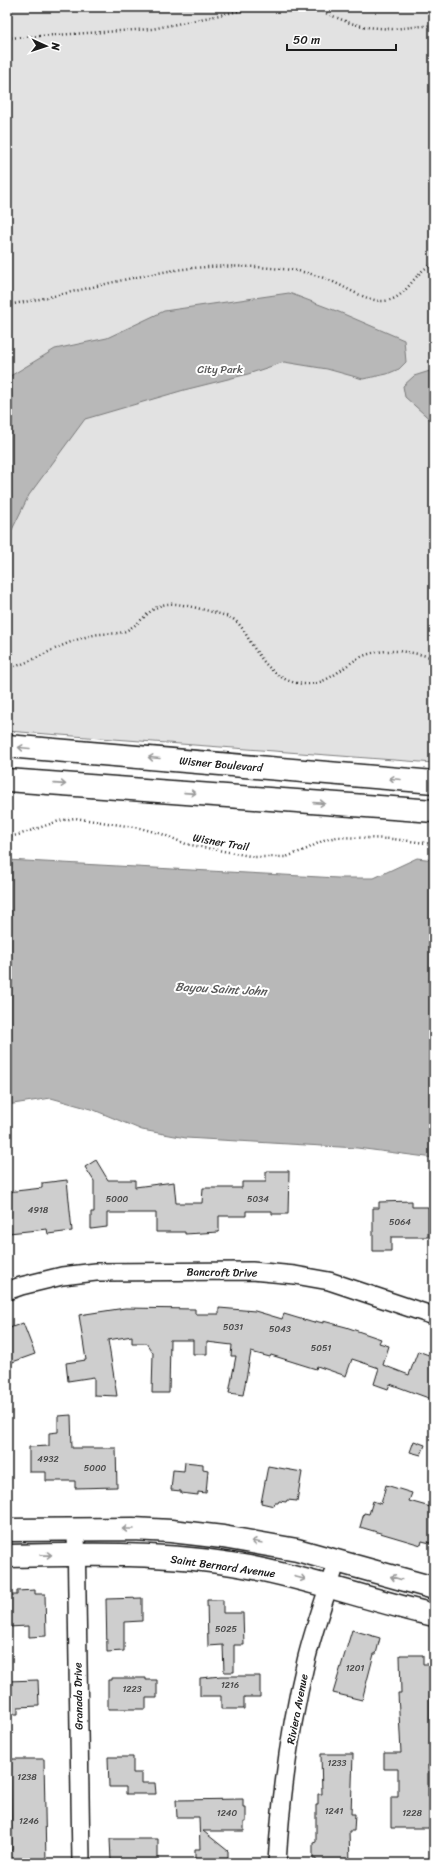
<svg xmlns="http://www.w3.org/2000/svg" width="441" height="1870" font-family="Sriracha,sans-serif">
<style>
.green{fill:#e2e2e2;stroke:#7f7f7f}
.water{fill:#b8b8b8;stroke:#7a7a7a}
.building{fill:#cecece;stroke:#1c1c1c}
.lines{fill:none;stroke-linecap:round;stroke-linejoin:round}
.street-casing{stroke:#1c1c1c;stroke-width:20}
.secondary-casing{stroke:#1c1c1c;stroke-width:25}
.path{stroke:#1c1c1c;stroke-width:2.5;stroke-dasharray:1 3;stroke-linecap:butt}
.street{stroke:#fff;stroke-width:17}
.secondary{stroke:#fff;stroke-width:22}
.oneway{stroke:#999}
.labels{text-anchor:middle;stroke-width:4;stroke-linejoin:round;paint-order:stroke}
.number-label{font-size:9px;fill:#484848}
.park-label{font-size:11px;fill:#575757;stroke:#fff}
.street-label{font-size:11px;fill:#1c1c1c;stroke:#fff}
.water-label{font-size:12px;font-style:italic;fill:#5a5a5a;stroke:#fff}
</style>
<rect width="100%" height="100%" fill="#fff"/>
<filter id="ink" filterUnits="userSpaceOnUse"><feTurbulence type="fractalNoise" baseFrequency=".025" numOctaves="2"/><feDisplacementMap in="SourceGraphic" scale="8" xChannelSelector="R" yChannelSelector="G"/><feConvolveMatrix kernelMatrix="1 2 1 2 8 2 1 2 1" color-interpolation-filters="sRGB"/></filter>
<g filter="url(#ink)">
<!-- green -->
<polygon class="green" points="7,7 434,7 434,763 7,731"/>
<!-- water -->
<g class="water">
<polygon points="289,293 339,312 404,340 406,362 399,369 387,374 363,379 327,369 284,362 248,374 184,390 85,419 29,495 7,540 7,378 55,349 107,338 164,311"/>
<polygon points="433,370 434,370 434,423 405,397 403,386 414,376"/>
<polygon points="417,858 434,860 434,1158 357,1148 186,1138 142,1130 94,1110 51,1098 7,1105 7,860 338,878 374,878"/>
</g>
<!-- building -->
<g class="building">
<polygon points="96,1160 108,1180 135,1180 135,1187 174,1182 176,1203 202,1203 203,1188 242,1188 242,1182 266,1182 266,1171 289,1171 288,1214 272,1214 272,1211 246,1211 246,1216 219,1216 219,1232 185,1234 185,1232 156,1232 156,1213 107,1213 107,1227 91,1229 91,1212 94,1212 94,1181 85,1167"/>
<polygon points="67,1180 72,1231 48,1234 47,1229 9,1233 9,1228 7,1228 7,1192 42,1188 42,1183"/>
<polygon points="412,1201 412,1207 428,1207 428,1237 391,1237 391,1251 373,1251 373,1208 379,1208 379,1202"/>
<polygon points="125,1308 195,1309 195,1314 219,1314 219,1308 255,1311 282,1319 284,1314 314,1323 315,1321 323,1323 323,1321 346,1327 381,1339 379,1343 389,1346 383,1365 409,1375 418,1351 434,1357 434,1400 390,1384 388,1389 374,1384 379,1368 352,1359 346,1376 317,1366 316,1369 271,1355 270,1357 251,1352 243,1395 229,1393 236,1356 231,1356 232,1345 207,1342 207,1354 193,1354 193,1340 170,1340 169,1393 152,1393 153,1353 146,1343 132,1343 132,1336 108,1340 117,1396 94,1395 94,1377 68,1381 66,1363 86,1360 79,1315"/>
<polygon points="23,1323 35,1354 7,1364 7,1329"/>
<polygon points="71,1415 72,1448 116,1448 117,1487 75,1488 75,1481 46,1481 46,1472 29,1472 29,1447 49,1446 49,1433 58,1432 58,1416"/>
<polygon points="414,1441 425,1445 421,1455 410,1452"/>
<polygon points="185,1462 203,1464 203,1469 208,1470 206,1493 198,1492 198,1495 181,1493 181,1491 171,1490 173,1470 184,1471"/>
<polygon points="268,1466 302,1472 297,1501 287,1500 286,1502 279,1501 278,1503 275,1503 274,1506 261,1503"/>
<polygon points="386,1485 412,1493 409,1501 434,1508 434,1544 422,1541 421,1545 360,1527 364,1513 369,1514 373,1501 381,1504"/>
<polygon points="35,1590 35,1594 45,1594 46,1636 29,1637 29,1626 7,1627 7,1595 17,1595 17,1591"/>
<polygon points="142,1598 142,1621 124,1622 124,1651 107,1652 106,1599"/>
<polygon points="207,1600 223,1600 223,1613 243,1613 244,1645 234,1645 234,1672 224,1672 223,1645 208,1646"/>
<polygon points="352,1630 380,1638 376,1654 374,1654 362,1700 333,1693"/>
<polygon points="400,1655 423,1655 423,1664 434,1664 434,1695 430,1695 430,1721 434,1721 434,1765 428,1765 428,1797 434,1797 434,1828 391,1828 391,1797 398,1797 398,1769 384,1769 384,1753 401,1753 398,1693 401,1693"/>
<polygon points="221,1676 260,1676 260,1697 244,1697 244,1709 221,1709 221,1696 200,1696 200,1678"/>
<polygon points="112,1678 146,1678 146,1680 157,1680 157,1698 146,1698 146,1709 108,1709 108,1680 112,1680"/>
<polygon points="38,1680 39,1706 18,1707 18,1714 7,1714 7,1681"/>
<polygon points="321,1754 353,1754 351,1814 355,1814 354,1831 349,1831 350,1863 316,1863 316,1859 313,1859 313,1843 316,1842 316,1805 318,1805 318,1794 322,1794"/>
<polygon points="108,1757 133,1757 133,1773 142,1773 142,1783 155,1783 156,1794 126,1794 126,1787 109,1787"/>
<polygon points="10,1759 44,1759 46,1863 7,1863 7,1851 12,1850"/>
<polygon points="243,1799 243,1807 246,1807 246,1822 244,1822 244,1831 203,1831 228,1851 228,1863 195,1862 195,1849 200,1849 199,1817 177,1817 176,1800"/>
<polygon points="110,1839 158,1839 158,1863 128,1863 128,1860 111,1860"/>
</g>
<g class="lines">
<defs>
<g id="street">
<polyline points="7,1291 21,1286 62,1276 96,1272 252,1271 295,1275 329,1281 434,1316"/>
<polyline points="76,1529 81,1863"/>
<path d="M277,1863C281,1795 290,1727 306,1661C314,1627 327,1593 337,1560"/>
</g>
<g id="secondary">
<polyline points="7,746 434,782"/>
<polyline points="7,780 434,811"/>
<polyline points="7,1530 133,1529 171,1531 223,1537 297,1550 434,1588"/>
<path d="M7,1556C88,1554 169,1552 249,1567C312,1579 372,1601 434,1615"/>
</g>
</defs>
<!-- street casing -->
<use href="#street" class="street-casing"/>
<!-- secondary casing -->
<use href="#secondary" class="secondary-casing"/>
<!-- path -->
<g class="path">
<polyline points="283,7 318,10 350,23 366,27 392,29 434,25"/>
<polyline points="7,38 152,29 254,8 270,7"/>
<path d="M7,305C58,297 107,282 158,273C198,265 241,265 282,269C298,270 314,274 329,280C343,286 367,301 382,301C408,301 412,271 434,264"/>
<path d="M7,669C37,661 63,641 94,635C106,632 119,636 129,629C147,619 151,602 175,604C183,604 228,615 233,619C242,625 246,635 251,643C264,665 280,684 307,684C328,684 340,669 357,659C380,646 410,651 434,658"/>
<polyline points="7,837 18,835 59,821 75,818 140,828 162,834 186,844 255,857 286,857 307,849 324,840 337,837 393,839 434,844"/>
</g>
<!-- street -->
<use href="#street" class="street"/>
<!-- secondary -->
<use href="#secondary" class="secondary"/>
</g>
<!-- one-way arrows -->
<defs><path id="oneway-shaft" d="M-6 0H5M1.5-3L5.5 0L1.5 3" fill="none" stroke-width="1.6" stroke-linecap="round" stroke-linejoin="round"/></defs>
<g class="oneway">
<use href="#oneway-shaft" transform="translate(24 748) rotate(-175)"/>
<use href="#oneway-shaft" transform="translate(154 758) rotate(-175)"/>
<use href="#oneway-shaft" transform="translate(395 779) rotate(-175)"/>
<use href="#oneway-shaft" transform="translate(60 784) rotate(4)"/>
<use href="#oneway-shaft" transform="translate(190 793) rotate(4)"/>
<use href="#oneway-shaft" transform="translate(319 803) rotate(4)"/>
<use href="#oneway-shaft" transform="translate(128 1529) rotate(-180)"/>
<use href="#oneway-shaft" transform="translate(257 1542) rotate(-171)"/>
<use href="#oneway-shaft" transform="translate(46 1555) rotate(-1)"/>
<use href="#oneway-shaft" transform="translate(300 1578) rotate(14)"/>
<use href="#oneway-shaft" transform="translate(396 1578) rotate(-164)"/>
</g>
</g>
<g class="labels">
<!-- number labels -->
<g class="number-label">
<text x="117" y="1202">5000</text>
<text x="258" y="1202">5034</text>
<text x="38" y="1213">4918</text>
<text x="400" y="1225">5064</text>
<text x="233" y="1330">5031</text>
<text x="280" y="1332">5043</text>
<text x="321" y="1351">5051</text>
<text x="48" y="1462">4932</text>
<text x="95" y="1471">5000</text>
<text x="226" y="1632">5025</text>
<text x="355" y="1671">1201</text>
<text x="230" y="1688">1216</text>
<text x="132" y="1692">1223</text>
<text x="337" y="1766">1233</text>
<text x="27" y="1780">1238</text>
<text x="334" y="1814">1241</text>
<text x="227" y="1816">1240</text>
<text x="412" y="1816">1228</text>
<text x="29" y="1824">1246</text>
</g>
<!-- park labels -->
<g class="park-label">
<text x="220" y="373">City Park</text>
</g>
<!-- street labels -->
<g class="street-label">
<text transform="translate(221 764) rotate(5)" y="4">Wisner Boulevard</text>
<text transform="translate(221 842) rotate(10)" y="4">Wisner Trail</text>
<text transform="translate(222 1272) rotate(1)" y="4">Bancroft Drive</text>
<text transform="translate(223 1566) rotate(8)" y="4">Saint Bernard Avenue</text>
<text transform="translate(78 1696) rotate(-91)" y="4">Granada Drive</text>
<text transform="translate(297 1709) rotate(-79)" y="4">Riviera Avenue</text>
</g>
<!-- water labels -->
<g class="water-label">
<text transform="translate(221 989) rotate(3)" y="4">Bayou Saint John</text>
</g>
</g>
<!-- margin -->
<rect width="441" height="1870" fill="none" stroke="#fff" stroke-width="24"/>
<rect x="12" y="12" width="417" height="1846" fill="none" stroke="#1c1c1c" stroke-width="1.5" filter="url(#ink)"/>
<!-- north arrow -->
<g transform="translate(46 46) rotate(93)" stroke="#ffffff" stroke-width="3" paint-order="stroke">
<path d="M0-3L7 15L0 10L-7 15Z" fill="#1c1c1c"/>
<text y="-6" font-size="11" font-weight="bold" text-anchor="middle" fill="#1c1c1c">N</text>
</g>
<!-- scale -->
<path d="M287 44v6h109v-6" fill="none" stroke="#1c1c1c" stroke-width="2"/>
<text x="293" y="44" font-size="12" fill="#1c1c1c" stroke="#ffffff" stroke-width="3" paint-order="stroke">50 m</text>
</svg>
